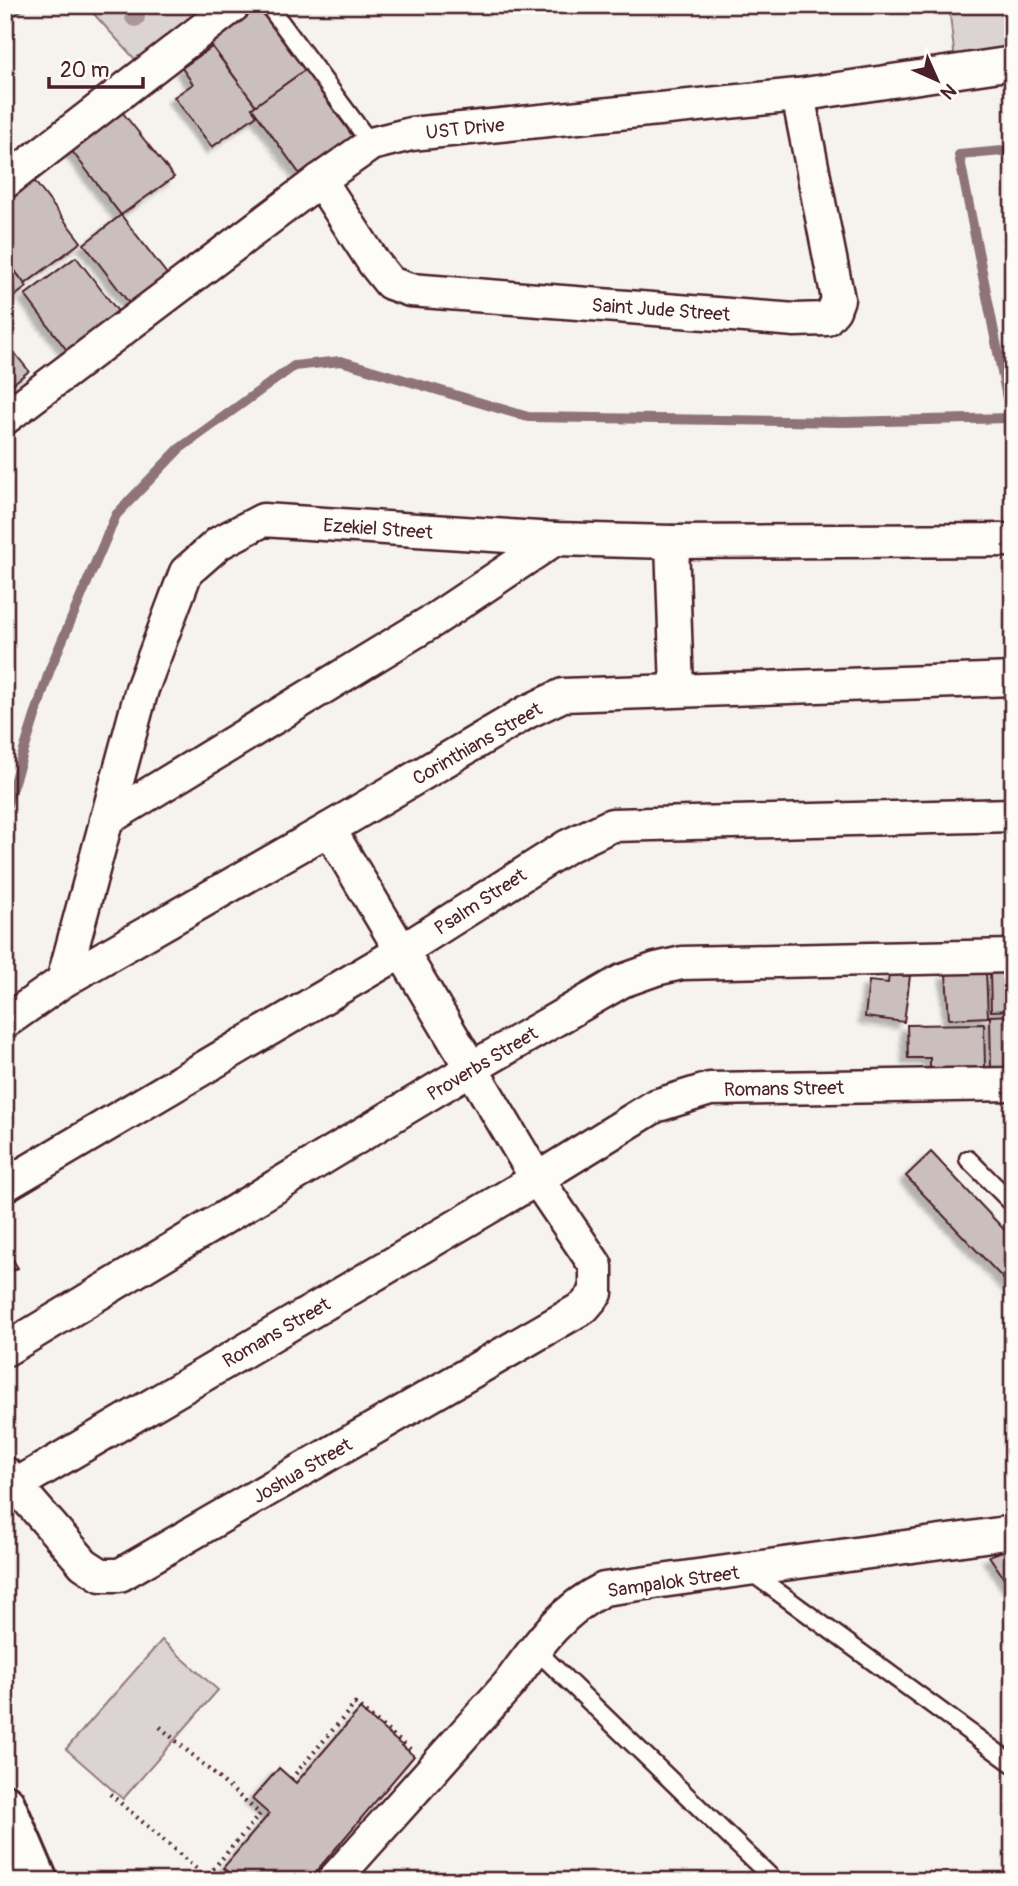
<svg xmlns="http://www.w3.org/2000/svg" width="1018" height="1886" font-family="Pangolin,sans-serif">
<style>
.green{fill:#dcd4d2;stroke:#937a7e;stroke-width:2}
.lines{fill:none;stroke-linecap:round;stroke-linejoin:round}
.stream{stroke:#8e7378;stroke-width:10}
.building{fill:#cbbfbe;stroke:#4a1f2b;stroke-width:2;filter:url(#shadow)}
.lane-casing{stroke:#4a1f2b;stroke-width:21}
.street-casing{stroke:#4a1f2b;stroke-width:37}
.secondary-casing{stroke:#4a1f2b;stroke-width:44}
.path{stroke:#4a1f2b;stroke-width:4.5;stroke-dasharray:2 5;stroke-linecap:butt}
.lane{stroke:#fdfcf7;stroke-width:16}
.street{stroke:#fdfcf7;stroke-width:32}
.secondary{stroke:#fdfcf7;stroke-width:38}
.tree{fill:#ab979a}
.labels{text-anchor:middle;stroke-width:7;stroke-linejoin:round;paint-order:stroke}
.street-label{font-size:19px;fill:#4a1f2b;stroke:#fdfcf7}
</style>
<defs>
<filter id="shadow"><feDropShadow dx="-6" dy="6" stdDeviation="2" flood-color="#0004"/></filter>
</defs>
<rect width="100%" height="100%" fill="#f6f3ef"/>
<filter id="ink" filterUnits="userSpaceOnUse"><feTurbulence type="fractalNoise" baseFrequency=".0143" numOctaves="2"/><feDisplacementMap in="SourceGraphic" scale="14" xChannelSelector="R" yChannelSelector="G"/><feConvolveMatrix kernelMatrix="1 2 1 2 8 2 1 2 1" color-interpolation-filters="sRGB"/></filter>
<g filter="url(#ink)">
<!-- green -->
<g class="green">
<polygon points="5,5 30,5 5,22"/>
<polygon points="97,5 220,5 142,67 93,13"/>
<polygon points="949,5 1013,5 1013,53 955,61"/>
<polygon points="162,1640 218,1690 123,1799 66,1749"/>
</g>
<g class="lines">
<!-- stream -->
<polyline class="stream" points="5,810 50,669 116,515 179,449 294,366 341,361 528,417 843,422 1011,418 959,155 1013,150"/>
</g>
<!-- building -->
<g class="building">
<polygon points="252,5 256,5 305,70 256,106 206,38"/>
<polygon points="212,47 256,106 252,108 257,115 212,147 174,97 193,84 182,68"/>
<polygon points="305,70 354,138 302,177 252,108"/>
<polygon points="119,108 174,177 121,215 68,146"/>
<polygon points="32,178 81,242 25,284 5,258 5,198"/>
<polygon points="121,215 170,278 132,307 84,244"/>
<polygon points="76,257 123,318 72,357 25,295"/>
<polygon points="5,258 27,287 5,303"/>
<polygon points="5,341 29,371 5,390"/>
<polygon points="986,971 988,1017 949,1019 946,973"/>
<polygon points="990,972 1013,972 1013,1010 991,1011"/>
<polygon points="889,974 910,976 904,1022 865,1017 869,981 888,983"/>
<polygon points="1013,1015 1013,1067 991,1068 990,1016"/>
<polygon points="984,1024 985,1067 930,1069 930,1058 908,1058 907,1025"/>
<polygon points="931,1152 1013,1239 1013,1289 906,1176"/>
<polygon points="5,1247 18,1268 5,1275"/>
<polygon points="1013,1547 1013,1591 989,1556"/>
<polygon points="360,1709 414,1756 308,1881 239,1881 223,1868 269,1814 252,1799 279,1768 296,1783"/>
</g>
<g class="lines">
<defs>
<g id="lane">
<polyline points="268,5 371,144"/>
<polyline points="968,1159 1013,1204"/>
<polyline points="748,1570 1013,1764"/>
<polyline points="535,1649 775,1881"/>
</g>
<g id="street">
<polyline points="320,180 374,263 390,283 410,290 795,320 826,319 834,310 838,299 798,95"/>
<polyline points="5,182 234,5"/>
<polyline points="5,418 320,180 371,144 411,134 798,95 1013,63"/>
<polyline points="672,542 677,690"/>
<polyline points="106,820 434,620 555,539"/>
<polyline points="63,981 142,689 186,572 219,543 263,520 555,539 672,542 1013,540"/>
<polyline points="5,1022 63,981 329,829 527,712 563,695 1013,679"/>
<polyline points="5,1185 402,951 566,847 612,825 1013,815"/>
<polyline points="5,1350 472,1068 622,981 656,969 682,963 1013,956"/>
<polyline points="5,1473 84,1564 101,1575 120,1575 584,1307 596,1293 596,1266 537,1179 329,829"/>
<polyline points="16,1485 537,1179 655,1106 710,1089 1013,1084"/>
<path d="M333,1881L509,1684C536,1647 562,1609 604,1589L1013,1532"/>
</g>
<polyline id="secondary" points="5,1804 38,1881"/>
</defs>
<!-- lane casing -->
<use href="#lane" class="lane-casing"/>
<!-- street casing -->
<use href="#street" class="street-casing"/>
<!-- secondary casing -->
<use href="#secondary" class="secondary-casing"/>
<!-- path -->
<g class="path">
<polyline points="160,1727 260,1814 203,1881"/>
<polyline points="291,1779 355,1704 411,1750"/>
<polyline points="110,1794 211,1881"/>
</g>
<!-- lane -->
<use href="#lane" class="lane"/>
<!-- street -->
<use href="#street" class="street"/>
<!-- secondary -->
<use href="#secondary" class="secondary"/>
</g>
<!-- trees -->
<circle class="tree" cx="135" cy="17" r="10"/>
</g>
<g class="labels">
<!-- street labels -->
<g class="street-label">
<text transform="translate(465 128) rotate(-6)" y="7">UST Drive</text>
<text transform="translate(661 309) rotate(4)" y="7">Saint Jude Street</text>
<text transform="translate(378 528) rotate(4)" y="7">Ezekiel Street</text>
<text transform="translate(477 743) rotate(-30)" y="7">Corinthians Street</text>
<text transform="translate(480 901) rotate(-33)" y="7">Psalm Street</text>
<text transform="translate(482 1063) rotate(-31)" y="7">Proverbs Street</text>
<text transform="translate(784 1088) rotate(-1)" y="7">Romans Street</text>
<text transform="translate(276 1332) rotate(-30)" y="7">Romans Street</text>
<text transform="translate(302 1470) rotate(-30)" y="7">Joshua Street</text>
<text transform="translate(673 1581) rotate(-8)" y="7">Sampalok Street</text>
</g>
</g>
<!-- margin -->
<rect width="1018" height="1886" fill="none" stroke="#fdfcf7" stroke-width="28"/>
<rect x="14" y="14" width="990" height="1858" fill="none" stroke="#4a1f2b" stroke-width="2.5" filter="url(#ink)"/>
<!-- north arrow -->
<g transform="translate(937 80) rotate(135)" stroke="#fdfcf7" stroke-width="5" paint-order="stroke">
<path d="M0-5L12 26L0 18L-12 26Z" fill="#4a1f2b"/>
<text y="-10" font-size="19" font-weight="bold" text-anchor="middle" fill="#4a1f2b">N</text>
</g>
<!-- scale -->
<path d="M49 77v10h94v-10" fill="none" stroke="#4a1f2b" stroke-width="3.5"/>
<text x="60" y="77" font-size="21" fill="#4a1f2b" stroke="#fdfcf7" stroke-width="5" paint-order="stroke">20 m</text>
</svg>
